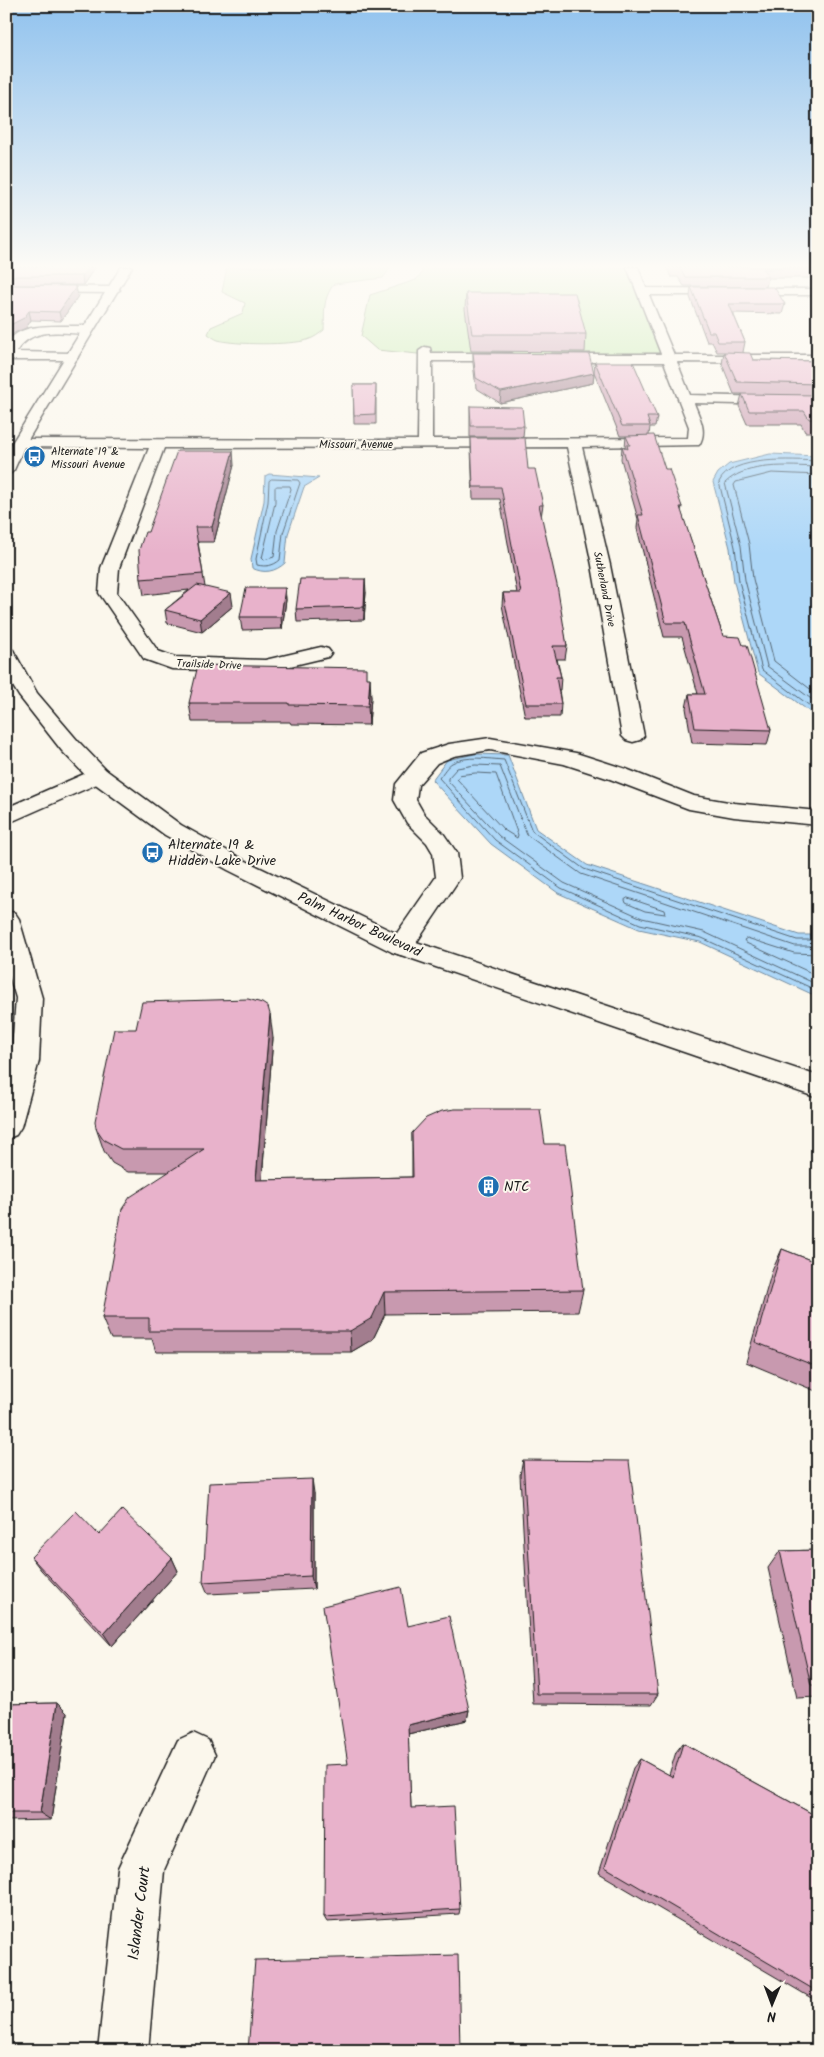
<svg xmlns="http://www.w3.org/2000/svg" width="824" height="2057" font-family="Kalam,sans-serif">
<style>
.green{fill:#bee9a6;stroke:#6d8261}
.water{fill:#add7f8;stroke:#738ca0}
.lines{fill:none;stroke-linecap:round;stroke-linejoin:round}
.shore{stroke:#566774;stroke-width:1}
.minor-casing{stroke:#1c1c1c;stroke-width:3}
.major-casing{stroke:#1c1c1c;stroke-width:3}
.minor{fill:#fbf7ec;fill-rule:evenodd}
.major{fill:#fbf7ec;fill-rule:evenodd}
.wall{fill:#c899af;stroke:#1c1c1c}
.shaded-wall{fill:#a27d8e;stroke:#1c1c1c}
.building{fill:#e8b2cb;stroke:#1c1c1c}
.labels{text-anchor:middle;stroke-width:4;stroke-linejoin:round;paint-order:stroke}
.far-street-label{font-size:11px;fill:#1c1c1c;stroke:#fbf7ec}
.far-poi-label{font-size:11px;fill:#1c1c1c;stroke:#fbf7ec;text-anchor:start}
.poi-label{font-size:14px;fill:#1c1c1c;stroke:#fbf7ec;text-anchor:start}
.street-label{font-size:14px;fill:#1c1c1c;stroke:#fbf7ec}
.near-street-label{font-size:16px;fill:#1c1c1c;stroke:#fbf7ec}
</style>
<rect width="100%" height="100%" fill="#fbf7ec"/>
<filter id="ink" filterUnits="userSpaceOnUse"><feTurbulence type="fractalNoise" baseFrequency=".02" numOctaves="2"/><feDisplacementMap in="SourceGraphic" scale="10" xChannelSelector="R" yChannelSelector="G"/><feConvolveMatrix kernelMatrix="1 2 1 2 8 2 1 2 1" color-interpolation-filters="sRGB"/></filter>
<g filter="url(#ink)">
<!-- green -->
<g class="green">
<path d="M227,267H391L383,278L334,284C322,300 325,311 324,330C319,334 314,338 307,340C291,345 235,345 218,340C215,339 211,336 208,334L211,327L243,313L245,303L222,292Z"/>
<polygon points="422,267 628,267 661,355 428,355 377,350 361,336 370,295 416,280 422,273"/>
</g>
<!-- water -->
<g class="water">
<polygon points="770,454 818,456 818,718 758,673 734,582 730,548 713,482 718,473 729,464"/>
<path d="M269,474L319,478L304,487L288,534L285,563C275,572 264,574 252,568L251,559L264,501L265,476Z"/>
<polygon points="475,754 508,755 536,829 587,865 799,935 818,935 818,997 700,942 639,929 558,893 491,844 432,780 447,760"/>
</g>
<g class="lines">
<!-- shore -->
<g class="shore">
<path d="M818,461C792,460 732,455 719,482L735,547L739,581L762,670L818,712"/>
<path d="M818,467C790,466 746,462 725,483L741,546L745,580L767,666L818,704"/>
<polyline points="818,475 772,473 736,482 734,485 749,544 753,579 774,661 818,695"/>
<path d="M272,479L298,480L300,483L283,533L280,560C273,566 266,567 257,565L256,559L268,502L269,481Z"/>
<polygon points="277,486 290,486 291,489 277,531 274,557 264,560 262,558 275,503 275,488"/>
<polygon points="476,773 496,774 518,835 517,838 504,830 457,779 460,775"/>
<polygon points="628,898 664,910 665,914 645,911 626,903 625,900"/>
<path d="M818,940H797L584,869L532,831L504,760C489,759 466,755 452,763C447,766 443,773 439,778L495,840L561,888L640,924L702,938L818,991"/>
<polyline points="818,946 795,946 581,874 527,835 500,766 475,765 457,768 448,778 448,781 499,836 564,883 642,918 704,932 818,985"/>
<polyline points="818,954 794,953 747,938 744,940 746,943 818,976"/>
</g>
<defs>
<g id="minor">
<path d="M627,267H638L646,288L818,289V295H649L674,355H818V363L677,362L690,395L818,398V406L694,403C699,417 708,431 699,445L582,447L610,565L644,736L640,740L633,742L626,740L622,736L592,565L567,447L164,448L119,568L117,593L158,651L175,657L265,660L321,647L328,649L331,653L328,657L265,672L172,669L144,659L99,593L101,568L149,448L19,447L14,446L12,443L14,440L19,439L418,440L419,351L425,347L430,348L431,353H511L518,357L511,361H432V439L688,438L689,427L664,362H552L545,358L552,354H661Z"/>
<polygon points="6,286 114,287 120,290 114,293 6,292"/>
<path d="M63,326H88L94,330L88,334C61,333 32,326 16,352L71,353L78,357L76,360H6C6,356 5,351 6,348C12,325 45,326 63,326Z"/>
<polygon points="490,738 576,753 626,769 694,796 734,803 818,811 818,825 734,817 689,809 610,779 564,764 490,750 454,756 437,763 425,777 418,785 416,800 424,814 443,833 457,853 460,878 410,952 401,955 392,952 388,946 436,877 433,853 427,843 407,823 394,800 396,784 421,753 449,744"/>
<polygon points="98,768 106,770 109,775 106,780 6,824 6,808"/>
<polygon points="6,911 15,913 19,919 42,998 39,1061 21,1127 16,1135 6,1139 6,1077 11,1061 16,998 6,965"/>
<polygon points="193,1733 208,1740 215,1755 164,1870 148,2051 98,2051 118,1868 178,1740"/>
</g>
<g id="major">
<polygon points="121,267 132,267 26,443 14,470 11,473 6,475 6,454 12,443"/>
<polygon points="6,648 13,650 37,693 78,741 106,770 181,825 244,860 410,940 818,1076 818,1098 392,952 228,870 165,835 90,780 62,751 19,696 6,675"/>
</g>
</defs>
<!-- minor casing -->
<use href="#minor" class="minor-casing"/>
<!-- major casing -->
<use href="#major" class="major-casing"/>
<!-- minor -->
<use href="#minor" class="minor"/>
<!-- major -->
<use href="#major" class="major"/>
</g>
<!-- wall -->
<g class="wall">
<polygon points="6,267 95,267 83,285 6,285"/>
<polygon points="666,267 818,267 818,281 816,278 768,278 766,287 684,286 678,277 671,277"/>
<polygon points="6,285 76,287 78,296 61,321 31,320 26,328 14,333 8,339"/>
<polygon points="691,287 785,304 782,314 733,313 745,342 743,352 753,360 818,361 818,432 805,432 801,424 747,424 739,406 742,394 734,394 722,364 724,352 717,352 712,342 707,342 690,297"/>
<polygon points="466,293 586,334 585,352 471,351 465,309"/>
<polygon points="473,353 594,373 593,383 500,403 476,388 473,363"/>
<polygon points="595,362 657,417 655,427 650,427 649,435 665,469 682,507 681,511 723,636 771,730 767,745 692,743 686,708 689,694 698,694 682,637 664,637 637,528 638,519 621,459 622,446 625,447 626,436 620,436 594,372"/>
<polygon points="353,385 376,385 376,424 354,424"/>
<polygon points="470,406 524,426 523,437 470,437"/>
<polygon points="471,438 528,469 543,505 541,517 567,646 565,659 557,659 561,677 560,690 559,690 561,704 560,717 525,717 502,605 503,593 517,593 500,499 473,499 471,449"/>
<polygon points="234,465 214,542 198,542 205,587 233,606 202,632 167,623 165,610 189,590 144,595 141,579 148,532"/>
<polygon points="285,588 286,600 282,629 242,630 240,617"/>
<polygon points="366,592 364,620 297,622 296,609"/>
<polygon points="366,678 371,697 369,725 291,724 290,722 192,722 189,703"/>
<polygon points="273,1038 262,1180 412,1177 412,1133 545,1144 583,1290 578,1312 385,1314 373,1339 351,1352 156,1352 152,1339 111,1339 102,1318 168,1172 128,1172 112,1163 104,1151 96,1128"/>
<polygon points="782,1249 818,1263 818,1392 746,1362 772,1271"/>
<polygon points="523,1460 658,1694 651,1705 533,1704 520,1475"/>
<polygon points="314,1493 314,1589 208,1594 203,1582"/>
<polygon points="99,1535 172,1558 178,1571 112,1646 41,1570 31,1557"/>
<polygon points="818,1550 818,1697 797,1698 768,1568 780,1551"/>
<polygon points="408,1626 469,1710 467,1720 408,1734 411,1808 460,1909 459,1914 327,1922 324,1917 348,1764"/>
<polygon points="57,1703 67,1713 51,1820 6,1821 6,1704"/>
<polygon points="683,1743 818,1817 818,1999 813,1999 599,1873 633,1768 640,1759 669,1775 676,1752"/>
</g>
<!-- shaded-wall -->
<g class="shaded-wall">
<polygon points="88,267 95,267 83,285 82,276"/>
<polygon points="75,286 78,296 61,321 59,312"/>
<polygon points="29,311 31,320 26,328 14,333 8,339 6,343 6,329 12,324"/>
<polygon points="594,373 593,383 500,403 501,392"/>
<polygon points="233,451 234,465 214,542 212,527"/>
<polygon points="365,579 366,592 364,620 364,607"/>
<polygon points="285,588 286,600 282,629 281,617"/>
<polygon points="231,593 233,606 202,632 200,619"/>
<polygon points="370,678 371,697 369,725 368,706"/>
<polygon points="270,1014 273,1038 260,1203 256,1180"/>
<polygon points="384,1292 385,1314 373,1339 351,1352 350,1331"/>
<polygon points="312,1479 314,1493 314,1589 311,1576"/>
<polygon points="172,1558 178,1571 112,1646 104,1634"/>
<polygon points="57,1703 67,1713 51,1820 40,1813"/>
<polygon points="469,1710 467,1720 408,1734 408,1725"/>
</g>
<!-- building -->
<g class="building">
<polygon points="6,267 88,267 82,276 6,276"/>
<polygon points="672,267 818,267 818,269 763,269 768,277 685,277 680,268"/>
<polygon points="6,285 75,286 74,287 76,287 59,312 29,311 24,318 12,324 6,329"/>
<polygon points="691,287 774,287 785,304 729,304 745,342 718,342 714,332 709,332"/>
<polygon points="466,293 575,293 586,334 472,334"/>
<polygon points="724,352 750,353 753,360 818,361 818,384 737,382"/>
<polygon points="473,353 589,354 594,373 501,392 476,378"/>
<polygon points="595,362 633,362 657,417 647,417 650,426 622,426"/>
<polygon points="353,385 376,385 375,414 354,415"/>
<polygon points="742,394 818,395 818,419 809,419 804,411 749,411"/>
<polygon points="470,406 522,407 524,426 471,426"/>
<polygon points="654,435 665,469 669,469 682,507 680,507 723,636 740,637 743,645 747,645 771,730 695,728 689,694 705,694 685,623 666,623 638,515 643,515 622,446 628,449 627,445 630,445 626,436"/>
<polygon points="471,438 525,438 528,469 535,469 543,505 539,505 557,585 567,646 553,646 561,677 556,677 561,704 526,704 503,593 521,593 501,487 473,487"/>
<polygon points="177,451 233,451 212,527 195,527 203,574 141,579 139,550 145,532 148,532"/>
<polygon points="300,579 365,579 364,607 296,609"/>
<polygon points="197,585 231,593 200,619 165,610"/>
<polygon points="246,588 285,588 281,617 240,617"/>
<polygon points="198,665 366,668 366,678 370,678 368,706 289,705 289,703 189,703"/>
<polygon points="248,999 262,1003 268,1007 270,1014 256,1180 413,1177 412,1133 426,1118 442,1111 455,1109 540,1109 545,1144 565,1144 583,1290 384,1292 372,1318 350,1331 149,1331 149,1318 102,1318 122,1209 130,1197 204,1149 121,1149 104,1140 96,1128 95,1121 114,1029 136,1029 142,1002"/>
<polygon points="782,1249 818,1263 818,1367 755,1342"/>
<polygon points="523,1460 629,1461 658,1694 537,1694"/>
<polygon points="312,1479 311,1576 203,1582 209,1483"/>
<polygon points="122,1510 172,1558 104,1634 31,1557 76,1511 99,1535"/>
<polygon points="818,1550 818,1685 811,1685 780,1551"/>
<polygon points="401,1587 408,1626 449,1616 469,1710 408,1725 411,1808 454,1806 460,1909 324,1917 325,1765 348,1764 323,1606"/>
<polygon points="57,1703 40,1813 6,1813 6,1704"/>
<polygon points="683,1743 818,1817 818,1992 605,1867 640,1759 673,1777"/>
<polygon points="458,1955 460,2051 248,2051 255,1960"/>
</g>
</g>
<!-- sky -->
<linearGradient id="sky" x2="0" y2="1"><stop stop-color="#90c2ee"/><stop offset="0.48" stop-color="#fdfbf6"/><stop offset="1" stop-color="#fdfbf6" stop-opacity="0"/></linearGradient>
<rect width="824" height="555" fill="url(#sky)"/>
<!-- icons -->
<defs>
<symbol id="bus-disc" viewBox="-11 -11 22 22"><circle r="9.5" fill="#1f6fb2" stroke="#fbf7ec"/><path d="M-5-6H5V4H4V6H2V4H-2V6H-4V4H-5ZM-3.5-4V0h7V-4ZM-3.5 1.2v1.5H-2V1.2ZM2 1.2v1.5H3.5V1.2Z" fill="#fff"/></symbol>
<symbol id="building-disc" viewBox="-11 -11 22 22"><circle r="9.5" fill="#1f6fb2" stroke="#fbf7ec"/><path d="M-4-6H4V6H1V3H-1V6H-4ZM-2.5-4.3h1.7v1.8h-1.7ZM.8-4.3h1.7v1.8H.8ZM-2.5-1h1.7V.8h-1.7ZM.8-1h1.7V.8H.8Z" fill="#fff"/></symbol>
</defs>
<g fill-rule="evenodd">
<use href="#bus-disc" x="22" y="444" width="25" height="25"/>
<use href="#bus-disc" x="140" y="840" width="25" height="25"/>
<use href="#building-disc" x="476" y="1174" width="25" height="25"/>
</g>
<g class="labels">
<!-- far-street labels -->
<g class="far-street-label">
<text x="356" y="448">Missouri Avenue</text>
<text transform="translate(605 589) rotate(79)" y="4">Sutherland Drive</text>
<text transform="translate(209 664) rotate(2)" y="4">Trailside Drive</text>
</g>
<!-- far-poi labels -->
<g class="far-poi-label">
<text x="51" y="455">Alternate 19 &amp;<tspan x="51" dy="13">Missouri Avenue</tspan></text>
</g>
<!-- poi labels -->
<g class="poi-label">
<text x="168" y="849">Alternate 19 &amp;<tspan x="168" dy="16">Hidden Lake Drive</tspan></text>
<text x="504" y="1191">NTC</text>
</g>
<!-- street labels -->
<g class="street-label">
<text transform="translate(360 924) rotate(25)" y="5">Palm Harbor Boulevard</text>
</g>
<!-- near-street labels -->
<g class="near-street-label">
<text transform="translate(138 1913) rotate(-83)" y="6">Islander Court</text>
</g>
</g>
<!-- margin -->
<rect width="824" height="2057" fill="none" stroke="#fbf7ec" stroke-width="25"/>
<rect x="12" y="12" width="799" height="2032" fill="none" stroke="#1c1c1c" stroke-width="2" filter="url(#ink)"/>
<!-- north arrow -->
<g transform="translate(772 2004) rotate(181)" stroke="#fbf7ec" stroke-width="4" paint-order="stroke">
<path d="M0-4L9 19L0 12L-9 19Z" fill="#1c1c1c"/>
<text y="-8" font-size="14" font-weight="bold" text-anchor="middle" fill="#1c1c1c">N</text>
</g>
</svg>
